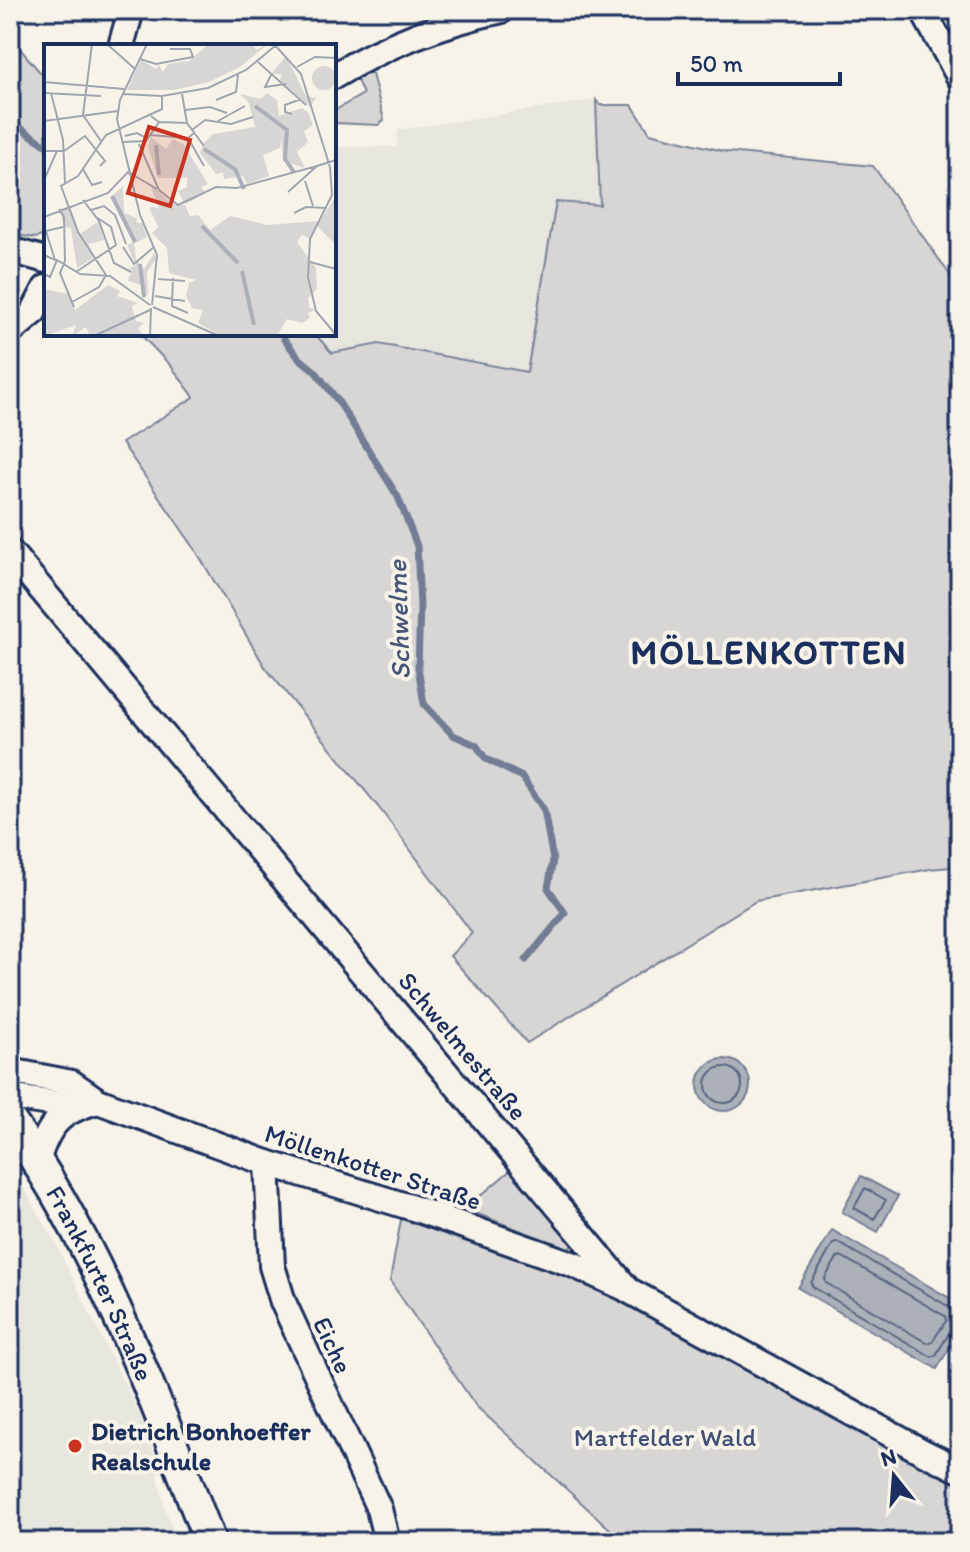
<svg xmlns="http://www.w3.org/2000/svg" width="970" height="1552" font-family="Itim,sans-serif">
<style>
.built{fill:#e6e5de}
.green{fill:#d7d6d4;stroke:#798299;stroke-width:2}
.water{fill:#acb0b9;stroke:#727c95;stroke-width:2}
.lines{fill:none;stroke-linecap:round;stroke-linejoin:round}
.shore{stroke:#556382;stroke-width:2}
.stream{stroke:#727c95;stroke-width:7}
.minor-casing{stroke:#1b2f5e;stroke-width:30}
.major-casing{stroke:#1b2f5e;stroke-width:36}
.minor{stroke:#f7f3e8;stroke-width:24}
.major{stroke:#f7f3e8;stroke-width:30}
.poi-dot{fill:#c8321e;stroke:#f7f3e8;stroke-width:3}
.labels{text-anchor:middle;stroke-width:8;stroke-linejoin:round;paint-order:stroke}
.street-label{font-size:26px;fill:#1b2f5e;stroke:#f7f3e8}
.poi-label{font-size:26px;font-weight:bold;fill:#1b2f5e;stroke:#f7f3e8;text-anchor:start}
.park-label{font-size:26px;fill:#415076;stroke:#f7f3e8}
.water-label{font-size:28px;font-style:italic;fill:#465679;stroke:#f7f3e8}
.district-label{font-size:34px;font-weight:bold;letter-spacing:2px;fill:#1b2f5e;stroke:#f7f3e8}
.inset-river{fill:none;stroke:#acb0b9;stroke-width:4}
.inset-road{fill:none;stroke:#9fa5b1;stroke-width:2}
.view{fill:#c8321e;fill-opacity:0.15;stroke:#c8321e;stroke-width:4}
.inset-edge{fill:none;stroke:#1b2f5e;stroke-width:4}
</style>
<rect width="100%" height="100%" fill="#f7f3e8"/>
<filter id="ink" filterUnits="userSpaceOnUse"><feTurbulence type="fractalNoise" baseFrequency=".0125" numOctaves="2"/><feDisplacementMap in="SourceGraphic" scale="16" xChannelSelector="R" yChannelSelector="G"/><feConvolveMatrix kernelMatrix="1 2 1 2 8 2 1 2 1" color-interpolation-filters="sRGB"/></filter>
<g filter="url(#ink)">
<!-- built -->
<g class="built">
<polygon points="596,100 600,206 556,202 527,374 381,342 331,353 315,334 334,334 334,147 397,147 398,130"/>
<polygon points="10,1164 55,1242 150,1436 165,1510 179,1542 10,1542"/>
</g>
<!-- green -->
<g class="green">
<polygon points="10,37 46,79 46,235 35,238 10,234"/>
<polygon points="363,72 372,74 384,120 379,125 334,123 334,111 363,94 356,78"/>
<polygon points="596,100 600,105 632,105 650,133 727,152 873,166 960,289 960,866 930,869 756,901 527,1043 450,956 472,933 380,809 265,667 195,549 122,443 194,397 171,366 140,334 315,334 332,353 379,344 527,372 556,202 600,205"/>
<polygon points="512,1169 573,1240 569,1249 465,1209"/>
<polygon points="402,1214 544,1265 629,1300 960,1476 960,1542 624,1542 476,1406 390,1281"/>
</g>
<!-- water -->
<g class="water">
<circle cx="724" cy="1085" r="26"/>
<polygon points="861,1176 898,1196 878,1232 842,1212"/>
<polygon points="832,1230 960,1304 960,1330 937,1369 798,1288"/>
</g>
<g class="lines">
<!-- shore -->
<g class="shore">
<circle cx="724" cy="1085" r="18"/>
<polygon points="865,1188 886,1200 874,1219 854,1208"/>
<polygon points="841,1256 945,1316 946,1321 932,1342 927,1343 826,1283 825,1278 837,1258"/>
<polyline points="960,1310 953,1309 837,1242 833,1244 811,1283 813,1287 932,1357 936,1355 951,1330 960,1327"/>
</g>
<!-- stream -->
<g class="stream">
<polyline points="10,121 46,145"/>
<polyline points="284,339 299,358 315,371 338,401 398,497 417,546 420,606 418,667 424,704 453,735 476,745 486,759 522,777 544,810 553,860 548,888 565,913 526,960"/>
</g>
<defs>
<g id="minor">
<polyline points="925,10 928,20 960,78"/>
<polyline points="121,46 131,10"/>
<path d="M334,76C387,44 442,23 502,10"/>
<polyline points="10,250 46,260"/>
<polyline points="10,332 33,313 46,288"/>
<polyline points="10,552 628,1290 923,1452 960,1470"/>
<polyline points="10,1071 72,1083 98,1101 267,1163 413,1208 572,1264 623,1287"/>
<polyline points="10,1097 75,1107"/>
<path d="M37,1162C48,1124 60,1111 98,1101"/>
<polyline points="267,1163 272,1266 283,1302 379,1509 387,1542"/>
</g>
<g id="major">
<path id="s1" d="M10,1121C100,1248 154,1398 210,1542"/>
</g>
</defs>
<!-- minor casing -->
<use href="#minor" class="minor-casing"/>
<!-- major casing -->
<use href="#major" class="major-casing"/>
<!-- minor -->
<use href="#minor" class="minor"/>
<!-- major -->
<use href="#major" class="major"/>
</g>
</g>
<!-- markers -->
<circle class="poi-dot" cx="75" cy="1446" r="8"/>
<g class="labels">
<!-- street labels -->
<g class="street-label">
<text transform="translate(463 1046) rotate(50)" y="9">Schwelmestraße</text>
<text transform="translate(373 1167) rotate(18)" y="9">Möllenkotter Straße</text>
<text dy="9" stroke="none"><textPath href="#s1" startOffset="186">Frankfurter Straße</textPath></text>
<text transform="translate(333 1345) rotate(65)" y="9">Eiche</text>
</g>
<!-- poi labels -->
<g class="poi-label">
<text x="91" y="1440">Dietrich Bonhoeffer<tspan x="91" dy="30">Realschule</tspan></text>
</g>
<!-- park labels -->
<g class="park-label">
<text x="665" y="1446">Martfelder Wald</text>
</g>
<!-- water labels -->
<g class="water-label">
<text transform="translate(398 620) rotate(-92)" y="10">Schwelme</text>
</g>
<!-- district labels -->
<g class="district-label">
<text x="769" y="664">MÖLLENKOTTEN</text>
</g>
</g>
<!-- overview -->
<g transform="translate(44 44)">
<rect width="292" height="292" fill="#f7f3e8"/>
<path d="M165,0H209L212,6L224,0L196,23L165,38L130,46H83L97,16L112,25L115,21L119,28L124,20L145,17ZM242,12L262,52L272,54L266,63L236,36L238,30H227ZM268 34a12 12 0 1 1 24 0a12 12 0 1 1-24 0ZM223,49L233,56L235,72L258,64L264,68L269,81L260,87L264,98L253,108L261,124L239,117L237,94L236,104L219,111L225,132L203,140L199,132L180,135L179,128L172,130L156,109L159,100L169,90L211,83L205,59L196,50L217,55ZM107,93L122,105L129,95L140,101L164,140L157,143L162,149L141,160L134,147L143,143V134H114L104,103ZM106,140L128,160L141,161L146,172L154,171L166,186L186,172L223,181L276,177L292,152V201L273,182L265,194L258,191L253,198L272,224L273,245L264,254L265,263L271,266L264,269L266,274L258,279L243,275L233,292H177L154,279L159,266L148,264L142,252L145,239L152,236L125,229L123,204L108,189L114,183L105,163L115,164ZM79,142L80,169L92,174V166L93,179H98L103,193L90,200L92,215L100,225L110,209L112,215L103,228L104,250L99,255L100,242L84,237L88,226L84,225L92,221L83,201L91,197L68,152ZM26,162L36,190L55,177L60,196L44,200L51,213L33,224L27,184L20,183L16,165ZM64,241L76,247L73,252L94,259L88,262L92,277L100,279L94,284L99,292H46L42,283L28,292L32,281L0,292V245L24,250L31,266Z" fill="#d7d6d4"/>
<path class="inset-river" d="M211,62L243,86L241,115L250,128M112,101L115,131M160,105L191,125L200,145M68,152L91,198M158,182L194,219M96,220L100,253M198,227L210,281"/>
<path class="inset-road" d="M48,0L39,71L57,97M63,0L91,25M103,0L76,56L73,75L96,171L113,211L108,261M230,0L257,30L286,123L288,151L266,195L264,233L272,267L292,291M96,15L112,20L149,13L146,5H126M214,18L262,61M253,23L271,13L292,14M227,31L221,43L242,40M0,38L80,45M0,49L57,52M7,49L19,96L21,139M79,50L118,52L164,44L202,26L231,2M138,50L143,79L160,102M172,56L192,48L194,31M141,66L166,63L183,69M248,70L241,68V61L257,55M107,72L115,78L142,79M0,77L74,67M174,77L201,62M148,86L161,76L187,80L209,73M106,91L144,94L150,89M81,92L93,89L104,95M144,94L160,122M78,98L102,97L115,78M95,100L115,146L134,161L172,143L193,144L273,122M0,107H20L41,92L61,117L56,122M39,125L48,141L58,138M0,136L13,107M261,137L269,162M244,148L273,122L292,116M39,156L55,177L70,219L87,228M15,165L20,173L21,217L16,229L30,263M47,166L60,162L71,171L82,200M250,169L262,163L283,164M0,173L64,149L84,128L113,145M79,203L90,220L110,203M0,211L11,216L2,187L19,183M266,218L292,225M32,228L72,201L67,183L52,173M0,230L6,233L13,216L36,230L66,232L106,261M129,234L128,262L144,269M114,235L141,237M111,252L141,257M28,258L55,243L62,231L34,188L17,142L34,132L62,91L118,65V52M109,263L175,292M50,292L106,266M106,292L107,264"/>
<path class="view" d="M105,83L146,96L126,162L84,149Z"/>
<rect width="292" height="292" class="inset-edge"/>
</g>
<!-- margin -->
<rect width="970" height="1552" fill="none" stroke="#f7f3e8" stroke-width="40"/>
<rect x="20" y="20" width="930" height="1512" fill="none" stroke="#1b2f5e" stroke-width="3" filter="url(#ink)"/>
<!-- north arrow -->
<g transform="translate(894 1476) rotate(343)" stroke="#f7f3e8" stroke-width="6" paint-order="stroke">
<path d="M0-6L14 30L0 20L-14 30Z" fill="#1b2f5e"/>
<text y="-12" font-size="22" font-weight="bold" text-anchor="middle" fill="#1b2f5e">N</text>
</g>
<!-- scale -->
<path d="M678 72v12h162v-12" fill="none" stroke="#1b2f5e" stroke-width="4"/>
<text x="690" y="72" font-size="24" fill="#1b2f5e" stroke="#f7f3e8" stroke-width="6" paint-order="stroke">50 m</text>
</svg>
